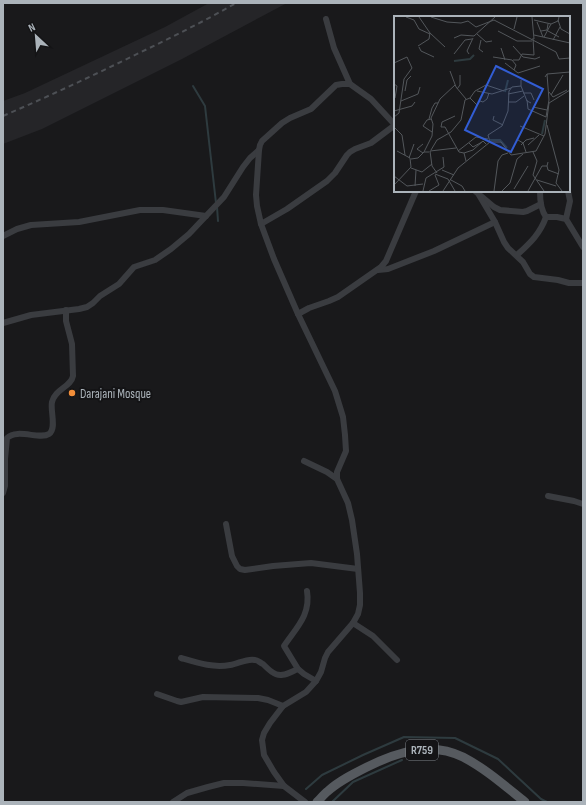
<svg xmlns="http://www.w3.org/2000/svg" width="586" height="805" font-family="'Sofia Sans Condensed',sans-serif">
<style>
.built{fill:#252528}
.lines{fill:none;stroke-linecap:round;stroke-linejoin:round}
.stream{stroke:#2e3b3f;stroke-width:2}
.minor{stroke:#3a3c40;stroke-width:6}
.primary{stroke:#565a5f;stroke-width:9}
.rail{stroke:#4d5055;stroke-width:2;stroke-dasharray:5 4;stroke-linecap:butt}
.poi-dot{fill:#f28e3a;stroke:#141416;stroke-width:1.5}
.labels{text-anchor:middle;stroke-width:4;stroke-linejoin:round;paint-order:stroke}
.shield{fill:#141416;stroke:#7e8389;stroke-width:1}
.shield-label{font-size:12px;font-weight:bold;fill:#abb3ba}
.poi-label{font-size:13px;fill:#abb3ba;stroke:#141416;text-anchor:start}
.inset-river{fill:none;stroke:#2e3b3f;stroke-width:2}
.inset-road{fill:none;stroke:#53575b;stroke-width:1}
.view{fill:#325dd4;fill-opacity:0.15;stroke:#325dd4;stroke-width:2}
.inset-edge{fill:none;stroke:#abb3ba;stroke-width:2}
</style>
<rect width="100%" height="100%" fill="#19191b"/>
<!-- built -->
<polygon class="built" points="209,3 287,3 182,59 42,129 3,144 3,101 25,93 165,27"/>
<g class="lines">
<!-- stream -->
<g class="stream">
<polyline points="193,86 205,106 216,203"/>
<polyline points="217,207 218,221"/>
<polyline points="306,789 322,775 363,755 404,737 455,738 498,759 541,799 547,802"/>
<polyline points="332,802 353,782 402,760"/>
</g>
<!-- minor -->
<g class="minor">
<polyline points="350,84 371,99 395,125"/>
<polyline points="475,191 494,207 500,210 523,212 527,211 541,204"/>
<path d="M540,192C540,201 541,210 546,217H557L566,219L583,247"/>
<polyline points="479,195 495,222 504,242 508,248 523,262 530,274 534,277 558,280 569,283 583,283"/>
<polyline points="566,219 570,201 568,191"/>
<polyline points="261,224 287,209 327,181 335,173 347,155 350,152 355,149 371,143 395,125"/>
<polyline points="3,236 17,229 31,225 79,222 140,210 163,210 206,216"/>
<path d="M517,255C530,243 540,234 546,217"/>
<polyline points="378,270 388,269 434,251 495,222"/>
<polyline points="298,314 309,308 329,301 338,297 381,267 386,261 416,191"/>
<polyline points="3,323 31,315 79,309 87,307 93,303 100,296 119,284 134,267 155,260 171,249 189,234 206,216 224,197 243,167 250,158 259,150"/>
<polyline points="304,461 327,472 337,479"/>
<path d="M3,493L5,486V459L7,438C17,428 40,440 49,434C57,429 50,410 52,402C55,389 71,387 73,376L72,344L66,321V310"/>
<polyline points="548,496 574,501 583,504"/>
<polyline points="226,524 232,556 237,566 240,569 245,570 273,566 311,563 358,569"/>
<path d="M307,591C311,615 296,628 284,646L298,669L304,674L316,681"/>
<polyline points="353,623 373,636 397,660"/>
<path d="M181,658C198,663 213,668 230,665C238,664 247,658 255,660C258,660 260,663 263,664C266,667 269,670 272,672C281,679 290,672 298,669"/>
<polyline points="157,694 177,701 181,702 203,697 258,698 268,700 283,706"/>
<polyline points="173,802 187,793 208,787 224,783 243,783 284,786"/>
<polyline points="305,802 284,786 274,772 264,755 262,740 264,733 270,723 283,706 306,692 316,681 321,672 325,658 328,652 353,623 358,614 360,605 360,593 357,554 352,520 348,503 337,479 337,472 346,451 345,435 343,417 335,391 298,314 274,259 261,224 257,206 256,195 259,150 260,145 262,141 282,123 290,118 311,109 336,85 342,84 350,84 334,48 326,19"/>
</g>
<!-- primary -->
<path class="primary" d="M317,802C321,798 324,794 328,791C339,781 353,774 367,767C397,752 431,741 463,757C486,769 505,786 525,802"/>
<!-- rail -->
<path class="rail" d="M3,116C47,97 90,77 133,56C168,39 203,22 236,3"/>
</g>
<!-- markers -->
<circle class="poi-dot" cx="72" cy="393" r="4"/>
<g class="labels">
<!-- shield labels -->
<rect class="shield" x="406" y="740" width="32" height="20" rx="3"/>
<g class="shield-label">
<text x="422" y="754">R759</text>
</g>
<!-- poi labels -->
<g class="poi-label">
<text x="80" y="398">Darajani Mosque</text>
</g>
</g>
<!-- overview -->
<g transform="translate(394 16)">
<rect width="176" height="176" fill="#19191b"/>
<path class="inset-river" d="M60,45L76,43L80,39M111,76L114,64M148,118L151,104M96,124H106L113,132"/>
<path class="inset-road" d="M12,1L20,4L25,13L36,18M37,1L53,6L67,7L74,5L82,11L100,4M138,1L140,23M100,4L162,36L165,43L176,42M140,4L157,8L164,5L165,1M164,4L167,13L176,18M143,6L149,21M120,13L123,1M104,15L123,25H138M147,15L153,14L154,8M154,15L165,21M36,17L51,31M83,18L92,26L98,25M140,19L176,27M150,21L157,8M60,22L67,19L80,20L101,1M87,24L85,33L89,36M159,24L166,11M24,30L35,23L36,17L25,1M119,30L129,41L141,43L146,41M25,31L27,35L40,41M107,32L111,44M60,38L71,24L78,23M75,38L73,35L79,22M99,41L118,44L122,49L120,54M119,44H125L128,38L140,39L139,22M0,47L13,41L18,52L10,63L5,97L0,101M111,47L124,57L146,50M56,55L62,71L72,83M151,61L153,58L176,56M0,68L3,70L1,82M127,70L133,85L137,87M63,73L66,69V59M11,75L13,64L17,60M83,75L98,78L117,72M155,76L159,81L173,74M95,77L93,83L89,86L86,85L83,89L76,82L81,75L92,69L110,75M129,77H137L140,84M114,78L129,75M157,79L169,59M133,84L134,93L152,101L155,84L153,58M7,85L24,78L26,71M114,86H122L130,80M139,91L153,94M0,95L18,90L21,86M61,100L48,106L47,111H51L65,136L70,137L72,145M100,100L99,104L109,109M35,103L38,92L41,87H44M37,103L33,104L29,110L38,116M153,109L165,154L162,167L168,175M126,110L150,120M1,112L8,119L11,139M124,124L129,127L132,136M96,126L94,119L108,110L114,95L115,75L118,71L127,70V64M75,127L79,131L88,126M29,128L23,133L29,137M127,129L132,124L140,122M134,129L145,119M37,134L43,124L57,116L67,104L71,84L76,82M64,135L82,121L94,123M30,136L38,120L39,108L37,102L46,83L61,69M139,136L143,145L139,159L150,175M70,137L79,134L89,125L92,128M15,142L20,128M17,143L24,142L30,136H35M153,150L154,154L165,158M17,152L28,156L38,148M48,154L60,159M43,157L38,150L36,135L62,132M41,158L54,163L61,175M0,160L13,170L29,168M57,164L68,170L71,175M143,164L162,170M1,168L17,151L16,142L3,135M21,170L22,154M120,173L134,150M29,175L32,162L50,151L49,141M35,175L45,169L41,159M49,175L64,152L96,126H107L117,139L142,135L151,118L155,87L176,74M100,175L104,145L108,139L114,137M108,175L116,167L123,143L129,138M134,175L148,150H153L154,146"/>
<path class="view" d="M102,50L149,73L117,136L71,114Z"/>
<rect width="176" height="176" class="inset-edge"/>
</g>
<!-- border -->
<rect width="586" height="805" fill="none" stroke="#abb3ba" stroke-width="8"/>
<!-- north arrow -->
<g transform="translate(36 36) rotate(334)" stroke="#141416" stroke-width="3" paint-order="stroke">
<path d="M0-3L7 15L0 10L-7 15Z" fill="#abb3ba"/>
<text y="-6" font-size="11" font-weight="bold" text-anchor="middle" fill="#abb3ba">N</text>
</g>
</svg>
